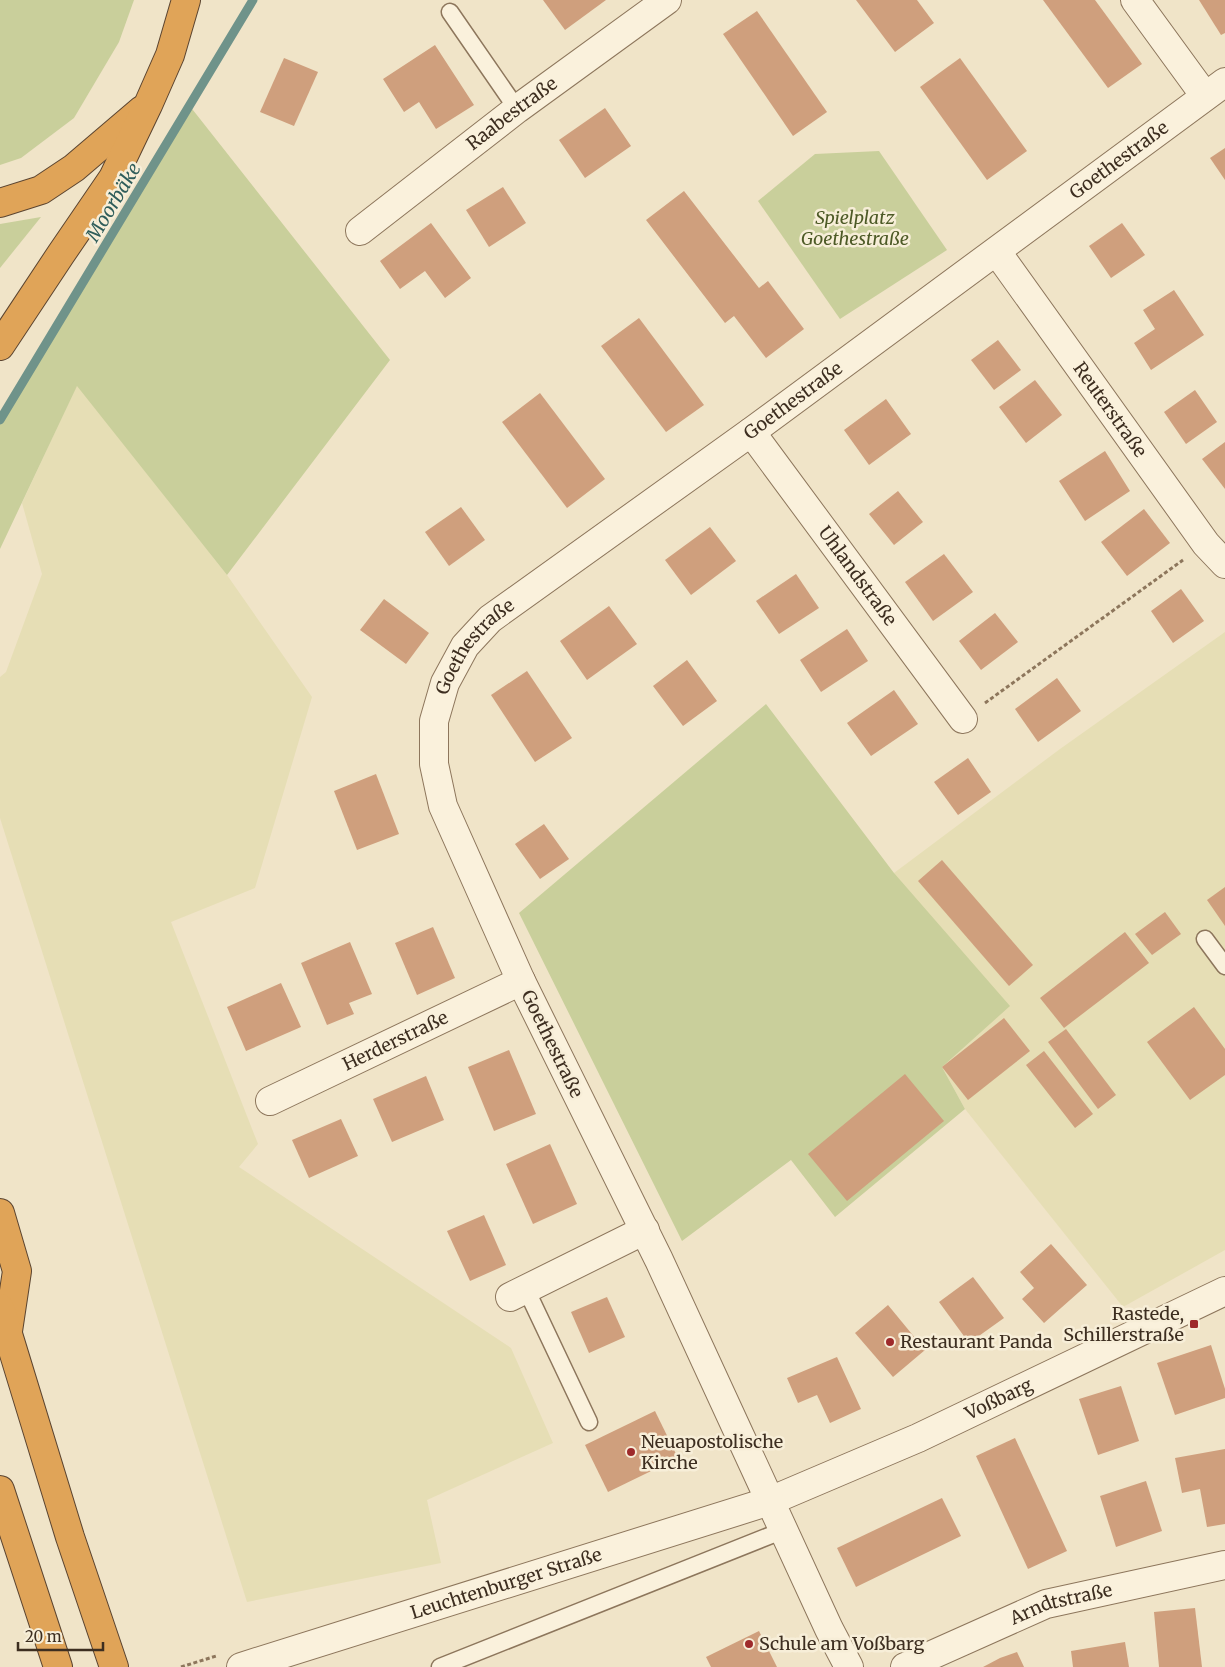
<svg xmlns="http://www.w3.org/2000/svg" width="1225" height="1667" font-family="Merriweather,serif">
<style>
.farmland{fill:#e6deb5}
.green{fill:#c9cf9b}
.lines{fill:none;stroke-linecap:round;stroke-linejoin:round}
.stream{stroke:#6f938a;stroke-width:9}
.building{fill:#cf9f7d}
.lane-casing{stroke:#8d765c;stroke-width:19}
.street-casing{stroke:#8d765c;stroke-width:30}
.highway-casing{stroke:#5b4430;stroke-width:30}
.path{stroke:#8d765c;stroke-width:3;stroke-dasharray:4 2.5;stroke-linecap:butt}
.lane{stroke:#faf1dc;stroke-width:16}
.street{stroke:#faf1dc;stroke-width:28}
.highway{stroke:#e0a458;stroke-width:28}
.poi-dot{fill:#9e2a2b;stroke:#f7eed8;stroke-width:2}
.labels{text-anchor:middle;stroke-width:5;stroke-linejoin:round;paint-order:stroke}
.street-label{font-size:18px;fill:#3d2e20;stroke:#f7eed8}
.park-label{font-size:18px;font-style:italic;fill:#4d5a26;stroke:#f7eed8}
.poi-label{font-size:18px;fill:#3d2e20;stroke:#f7eed8;text-anchor:start}
.water-label{font-size:19px;font-style:italic;fill:#2f5d5a;stroke:#f7eed8}
</style>
<rect width="100%" height="100%" fill="#f0e4c8"/>
<!-- farmland -->
<g class="farmland">
<polygon points="77,385 227,575 312,697 255,888 171,922 258,1144 239,1167 511,1348 553,1443 427,1500 441,1563 247,1602 0,818 0,677 6,672 42,574 22,503"/>
<polygon points="1225,632 1225,1250 1123,1307 965,1109 942,1067 894,873 1060,749"/>
</g>
<!-- green -->
<g class="green">
<polygon points="0,0 134,0 119,42 74,118 21,158 0,165"/>
<polygon points="189,105 390,360 227,575 77,386 0,549 0,420"/>
<polygon points="879,151 947,250 840,319 758,201 815,154"/>
<polygon points="41,217 0,268 0,224"/>
<polygon points="766,704 894,873 1010,1006 942,1067 965,1109 835,1217 791,1160 682,1241 519,913"/>
</g>
<g class="lines">
<!-- stream -->
<polyline class="stream" points="0,420 253,0"/>
</g>
<!-- building -->
<g class="building">
<polygon points="543,0 606,0 565,30"/>
<polygon points="856,0 917,0 934,23 895,52"/>
<polygon points="1043,0 1095,0 1142,64 1108,88"/>
<polygon points="1199,0 1225,0 1225,33 1221,35"/>
<polygon points="757,11 827,112 793,136 723,34"/>
<polygon points="435,45 474,105 436,129 419,102 404,112 383,79"/>
<polygon points="284,58 318,72 294,126 260,112"/>
<polygon points="960,58 1027,151 987,180 920,87"/>
<polygon points="605,108 631,146 585,178 559,140"/>
<polygon points="1225,148 1225,180 1210,158"/>
<polygon points="503,187 526,223 489,247 466,210"/>
<polygon points="684,191 759,288 768,281 804,329 766,358 734,316 725,323 646,220"/>
<polygon points="431,223 471,278 445,298 425,271 400,289 380,261"/>
<polygon points="1122,223 1145,255 1111,278 1089,246"/>
<polygon points="1174,290 1204,335 1151,370 1134,343 1155,329 1143,310"/>
<polygon points="639,318 704,405 666,432 601,346"/>
<polygon points="998,340 1021,370 994,390 971,360"/>
<polygon points="1035,380 1062,415 1026,443 999,407"/>
<polygon points="1195,390 1217,422 1186,444 1164,412"/>
<polygon points="540,393 605,479 567,508 502,422"/>
<polygon points="886,399 911,434 869,465 844,430"/>
<polygon points="1225,442 1225,489 1202,459"/>
<polygon points="1105,451 1130,491 1085,521 1059,481"/>
<polygon points="898,491 923,522 894,545 869,514"/>
<polygon points="461,507 485,540 449,566 425,532"/>
<polygon points="1144,509 1170,543 1127,576 1101,542"/>
<polygon points="710,527 736,561 691,595 665,560"/>
<polygon points="944,554 973,592 933,621 905,582"/>
<polygon points="796,574 819,608 779,634 756,601"/>
<polygon points="1181,589 1204,621 1173,643 1151,611"/>
<polygon points="384,599 429,633 406,664 360,630"/>
<polygon points="609,606 637,644 587,680 560,641"/>
<polygon points="995,613 1018,642 981,670 959,641"/>
<polygon points="847,629 868,661 821,692 800,660"/>
<polygon points="687,660 717,701 683,726 653,686"/>
<polygon points="527,671 572,738 535,762 491,695"/>
<polygon points="1057,678 1081,711 1038,742 1015,709"/>
<polygon points="894,690 918,724 871,756 847,723"/>
<polygon points="968,758 991,792 958,815 934,782"/>
<polygon points="376,774 399,834 357,850 334,791"/>
<polygon points="544,824 569,859 540,879 515,844"/>
<polygon points="942,860 1033,965 1009,986 918,881"/>
<polygon points="1225,887 1225,926 1207,900"/>
<polygon points="1165,912 1181,934 1152,955 1135,934"/>
<polygon points="433,927 455,978 417,995 395,943"/>
<polygon points="1125,932 1149,963 1064,1028 1040,998"/>
<polygon points="350,942 372,994 349,1003 354,1014 327,1025 301,963"/>
<polygon points="281,983 301,1027 246,1051 227,1007"/>
<polygon points="1194,1007 1225,1049 1225,1075 1190,1100 1147,1042"/>
<polygon points="1004,1018 1030,1051 968,1100 942,1067"/>
<polygon points="1066,1029 1116,1095 1098,1109 1048,1042"/>
<polygon points="509,1050 536,1114 494,1131 468,1067"/>
<polygon points="1044,1051 1093,1114 1075,1128 1026,1065"/>
<polygon points="905,1074 944,1121 847,1201 808,1154"/>
<polygon points="426,1076 444,1120 392,1142 373,1099"/>
<polygon points="341,1119 358,1156 309,1178 292,1140"/>
<polygon points="550,1144 577,1204 533,1224 506,1164"/>
<polygon points="484,1215 506,1265 470,1281 447,1231"/>
<polygon points="1051,1244 1087,1285 1044,1323 1022,1299 1034,1288 1020,1272"/>
<polygon points="973,1277 1004,1318 969,1343 939,1302"/>
<polygon points="607,1297 625,1337 589,1353 571,1312"/>
<polygon points="888,1305 925,1350 893,1377 855,1333"/>
<polygon points="1211,1345 1225,1389 1225,1398 1175,1415 1157,1363"/>
<polygon points="837,1357 861,1409 830,1423 817,1395 798,1403 787,1378"/>
<polygon points="1121,1386 1139,1441 1098,1455 1079,1399"/>
<polygon points="655,1411 678,1458 608,1492 585,1445"/>
<polygon points="1015,1438 1067,1551 1028,1569 976,1456"/>
<polygon points="1225,1449 1225,1524 1207,1527 1200,1489 1182,1493 1175,1458"/>
<polygon points="1146,1481 1162,1531 1116,1547 1100,1496"/>
<polygon points="942,1498 961,1536 856,1587 837,1548"/>
<polygon points="1195,1608 1202,1667 1159,1667 1154,1612"/>
<polygon points="759,1631 777,1667 711,1667 706,1657"/>
<polygon points="1125,1642 1129,1667 1073,1667 1071,1651"/>
<polygon points="1017,1652 1024,1667 983,1667 1000,1658"/>
</g>
<g class="lines">
<defs>
<g id="lane">
<polyline points="450,12 517,109"/>
<polyline points="1205,939 1225,966"/>
<polyline points="526,1289 589,1422"/>
<polyline points="440,1667 784,1530"/>
</g>
<g id="street">
<polyline points="1135,0 1205,96"/>
<path id="s1" d="M360,231L517,109L667,0"/>
<path id="s2" d="M997,252L1206,544L1225,564"/>
<path id="s3" d="M751,432L963,719"/>
<path id="s4" d="M270,1101L521,981"/>
<polyline points="510,1297 645,1230"/>
<path id="s5" d="M241,1667L770,1501L918,1438L1225,1291"/>
<path id="s6" d="M849,1667L829,1629L659,1260L521,981L443,806L434,764V721L445,683L465,646L490,619L751,432L1225,82"/>
<path id="s7" d="M905,1667L1046,1604L1225,1565"/>
</g>
<g id="highway">
<polyline points="0,203 41,190 74,168 142,110"/>
<polyline points="0,346 61,254 113,178 148,105 170,55 186,0"/>
<polyline points="0,1213 17,1271 8,1331"/>
<polyline points="0,1308 70,1537 114,1667"/>
<polyline points="0,1490 58,1667"/>
</g>
</defs>
<!-- lane casing -->
<use href="#lane" class="lane-casing"/>
<!-- street casing -->
<use href="#street" class="street-casing"/>
<!-- highway casing -->
<use href="#highway" class="highway-casing"/>
<!-- path -->
<g class="path">
<polyline points="985,703 1183,560"/>
<polyline points="181,1667 216,1656"/>
</g>
<!-- lane -->
<use href="#lane" class="lane"/>
<!-- street -->
<use href="#street" class="street"/>
<!-- highway -->
<use href="#highway" class="highway"/>
</g>
<!-- markers -->
<g class="poi-dot">
<rect x="1189" y="1319" width="10" height="10" rx="2.5"/>
<circle cx="890" cy="1342" r="5"/>
<circle cx="631" cy="1452" r="5"/>
<circle cx="749" cy="1644" r="5"/>
</g>
<g class="labels">
<!-- street labels -->
<g class="street-label">
<text dy="6" stroke="none"><textPath href="#s1" startOffset="192">Raabestraße</textPath></text>
<text dy="6" stroke="none"><textPath href="#s6" startOffset="1935">Goethestraße</textPath></text>
<text dy="6" stroke="none"><textPath href="#s6" startOffset="1530">Goethestraße</textPath></text>
<text dy="6" stroke="none"><textPath href="#s2" startOffset="194">Reuterstraße</textPath></text>
<text dy="6" stroke="none"><textPath href="#s3" startOffset="179">Uhlandstraße</textPath></text>
<text dy="6" stroke="none"><textPath href="#s6" startOffset="1125">Goethestraße</textPath></text>
<text dy="6" stroke="none"><textPath href="#s4" startOffset="139">Herderstraße</textPath></text>
<text transform="translate(552 1044) rotate(64)" y="6">Goethestraße</text>
<text dy="6" stroke="none"><textPath href="#s5" startOffset="805">Voßbarg</textPath></text>
<text dy="6" stroke="none"><textPath href="#s5" startOffset="278">Leuchtenburger Straße</textPath></text>
<text dy="6" stroke="none"><textPath href="#s7" startOffset="169">Arndtstraße</textPath></text>
</g>
<!-- park labels -->
<g class="park-label">
<text x="855" y="224">Spielplatz<tspan x="855" dy="21">Goethestraße</tspan></text>
</g>
<!-- poi labels -->
<g class="poi-label">
<text x="1184" y="1320" text-anchor="end">Rastede,<tspan x="1184" dy="21">Schillerstraße</tspan></text>
<text x="900" y="1348">Restaurant Panda</text>
<text x="641" y="1448">Neuapostolische<tspan x="641" dy="21">Kirche</tspan></text>
<text x="759" y="1650">Schule am Voßbarg</text>
</g>
<!-- water labels -->
<g class="water-label">
<text transform="translate(113 202) rotate(-59)" y="7">Moorbäke</text>
</g>
</g>
<!-- scale -->
<path d="M18 1642v8h85v-8" fill="none" stroke="#3d2e20" stroke-width="2.5"/>
<text x="25" y="1642" font-size="15" fill="#3d2e20" stroke="#f7eed8" stroke-width="4" paint-order="stroke">20 m</text>
</svg>
